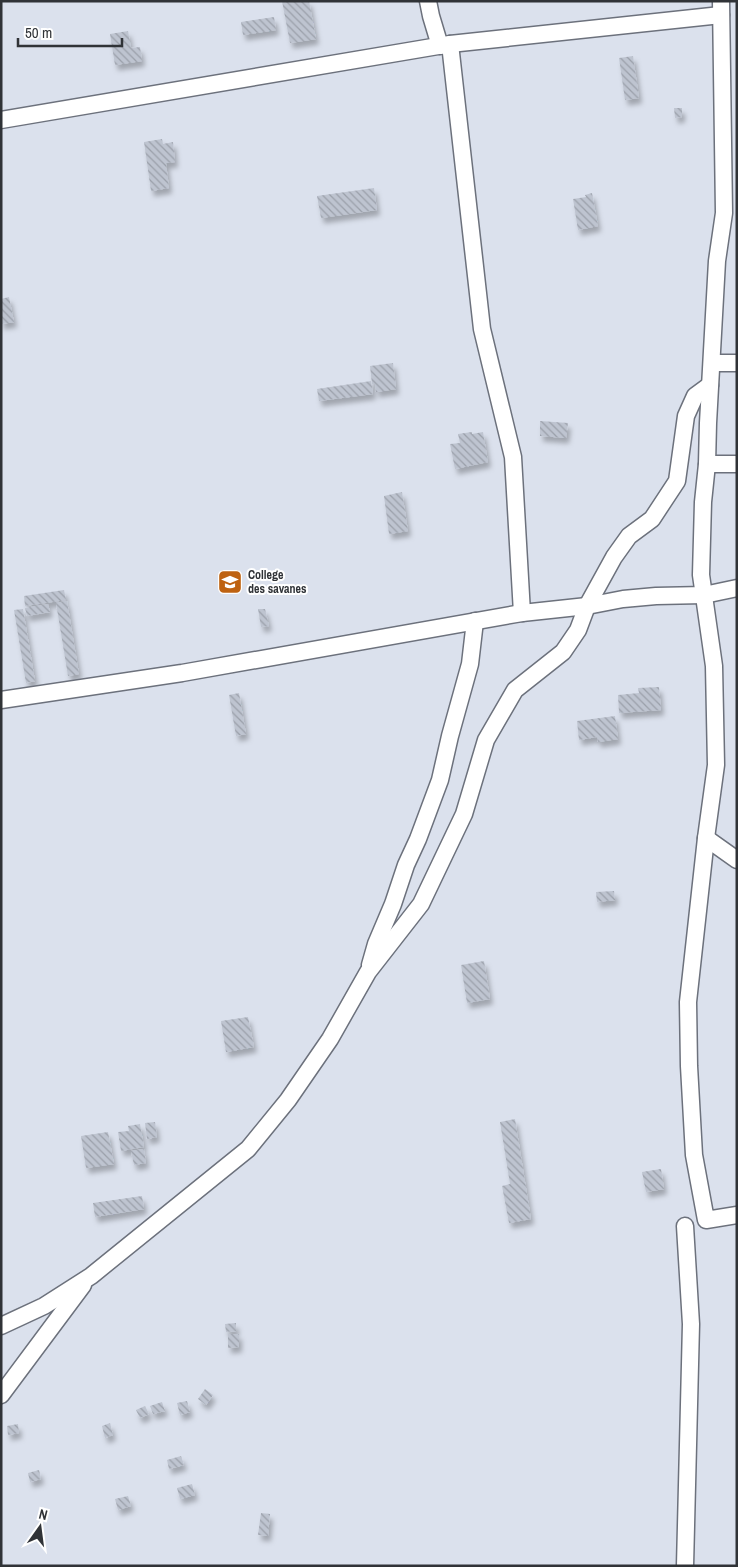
<svg xmlns="http://www.w3.org/2000/svg" width="738" height="1567" font-family="'Archivo Narrow',sans-serif">
<style>
.building{fill:url(#building-back-hatch);filter:url(#shadow)}
.lines{fill:none;stroke-linecap:round;stroke-linejoin:round}
.minor-casing{stroke:#6c717c;stroke-width:19}
.minor{stroke:#fff;stroke-width:16}
.labels{text-anchor:middle;stroke-width:4;stroke-linejoin:round;paint-order:stroke}
.poi-label{font-size:12px;font-weight:bold;fill:#303337;stroke:#fff;text-anchor:start}
</style>
<defs>
<pattern id="building-back-hatch" width="6" height="6" patternUnits="userSpaceOnUse" patternTransform="scale(1.25)"><rect width="6" height="6" fill="#bec4d0"/><path d="M-1 5l2 2M0 0l6 6M5-1l2 2" fill="none" stroke="#9ba0aa"/></pattern>
<filter id="shadow"><feDropShadow dx="3" dy="5.5" stdDeviation="2.5" flood-color="#0004"/></filter>
</defs>
<rect width="100%" height="100%" fill="#dbe1ed"/>
<!-- building -->
<g class="building">
<polygon points="282,1 309,1 316,39 290,43"/>
<polygon points="274,17 276,30 243,35 241,22"/>
<polygon points="128,31 131,48 140,47 142,61 115,65 110,34"/>
<polygon points="633,56 639,98 625,100 619,58"/>
<polygon points="674,108 682,108 682,117 675,118"/>
<polygon points="162,139 163,144 173,142 175,162 166,163 169,188 151,191 144,142"/>
<polygon points="374,188 377,210 321,218 317,196"/>
<polygon points="592,193 598,226 578,230 573,199 586,197 585,195"/>
<polygon points="9,297 14,322 1,324 1,299"/>
<polygon points="393,363 396,389 376,392 375,384 372,384 370,366"/>
<polygon points="371,381 373,394 319,401 317,389"/>
<polygon points="540,421 568,423 566,438 540,436"/>
<polygon points="472,432 472,434 483,432 488,462 455,469 450,444 460,443 458,434"/>
<polygon points="402,492 408,531 389,534 384,496"/>
<polygon points="64,590 66,600 25,606 24,596"/>
<polygon points="67,601 79,674 68,676 56,603"/>
<polygon points="48,604 50,612 27,616 25,608"/>
<polygon points="23,609 35,681 26,683 14,610"/>
<polygon points="258,609 265,609 269,626 261,627"/>
<polygon points="659,687 661,710 619,713 618,695 639,693 638,688"/>
<polygon points="239,693 246,734 236,736 229,695"/>
<polygon points="615,716 618,739 598,742 597,737 579,740 577,721"/>
<polygon points="614,891 615,900 597,902 596,892"/>
<polygon points="484,961 490,999 467,1003 461,965"/>
<polygon points="248,1017 254,1047 226,1052 221,1021"/>
<polygon points="515,1119 531,1219 509,1223 502,1186 510,1184 500,1122"/>
<polygon points="155,1122 157,1137 147,1139 145,1123"/>
<polygon points="140,1124 144,1147 121,1151 118,1132 129,1131 128,1126"/>
<polygon points="108,1132 114,1164 86,1168 81,1136"/>
<polygon points="144,1149 146,1163 134,1165 131,1151"/>
<polygon points="661,1169 664,1189 646,1192 642,1172"/>
<polygon points="142,1196 144,1209 95,1217 93,1203"/>
<polygon points="236,1323 236,1331 226,1332 225,1324"/>
<polygon points="228,1334 239,1334 239,1347 228,1348"/>
<polygon points="205,1389 213,1395 206,1405 198,1399"/>
<polygon points="187,1401 190,1412 180,1415 177,1403"/>
<polygon points="162,1402 165,1411 153,1414 150,1406"/>
<polygon points="145,1406 149,1414 140,1418 136,1410"/>
<polygon points="110,1423 113,1435 105,1438 102,1426"/>
<polygon points="18,1424 19,1433 8,1435 7,1426"/>
<polygon points="181,1456 184,1465 169,1469 167,1460"/>
<polygon points="39,1470 41,1479 30,1482 28,1473"/>
<polygon points="192,1484 195,1495 180,1499 177,1488"/>
<polygon points="128,1496 131,1506 118,1510 115,1499"/>
<polygon points="261,1513 270,1514 268,1536 258,1535"/>
</g>
<g class="lines">
<defs>
<g id="minor">
<polyline points="428,1 431,16 440,46"/>
<polyline points="721,1 724,213 717,261 708,423 707,464 703,502 701,575 714,666 716,765 706,838 688,1002 689,1066 694,1155 706,1220 737,1215"/>
<polyline points="450,44 482,329 513,457 522,613"/>
<polyline points="1,120 450,44 721,15"/>
<polyline points="712,363 737,363"/>
<polyline points="707,464 737,464"/>
<polyline points="1,700 182,673 522,613 587,606 623,599 656,596 704,595 737,588"/>
<polyline points="706,838 737,860"/>
<polyline points="370,965 376,944 393,904 406,865 418,839 440,780 450,736 470,664 475,621"/>
<polyline points="1,1326 44,1306 91,1276 248,1149 288,1100 330,1039 368,972 421,904 464,814 486,740 515,690 563,652 578,630 587,606 614,557 629,536 652,519 677,481 686,416 695,396 710,385"/>
<polyline points="1,1395 83,1285"/>
<polyline points="685,1566 691,1324 685,1226"/>
</g>
</defs>
<!-- minor casing -->
<use href="#minor" class="minor-casing"/>
<!-- minor -->
<use href="#minor" class="minor"/>
</g>
<!-- icons -->
<defs>
<symbol id="university-square" viewBox="-11 -11 22 22"><rect x="-9" y="-9" width="18" height="18" rx="4" fill="#be6211" stroke="#fff"/><path d="M0-5L7-2L0 1L-7-2ZM-4 1L0 2.5L4 1V4Q0 6-4 4Z" fill="#fff"/></symbol>
</defs>
<g fill-rule="evenodd">
<use href="#university-square" x="216" y="568" width="28" height="28"/>
</g>
<g class="labels">
<!-- poi labels -->
<g class="poi-label">
<text x="248" y="579">College<tspan x="248" dy="14">des savanes</tspan></text>
</g>
</g>
<!-- border -->
<rect width="738" height="1567" fill="none" stroke="#303337" stroke-width="5"/>
<!-- north arrow -->
<g transform="translate(40 1527) rotate(14)" stroke="#ffffff" stroke-width="4" paint-order="stroke">
<path d="M0-4L9 19L0 12L-9 19Z" fill="#303337"/>
<text y="-8" font-size="14" font-weight="bold" text-anchor="middle" fill="#303337">N</text>
</g>
<!-- scale -->
<path d="M18 38v8h104v-8" fill="none" stroke="#303337" stroke-width="2.5"/>
<text x="25" y="38" font-size="15" fill="#303337" stroke="#ffffff" stroke-width="4" paint-order="stroke">50 m</text>
</svg>
